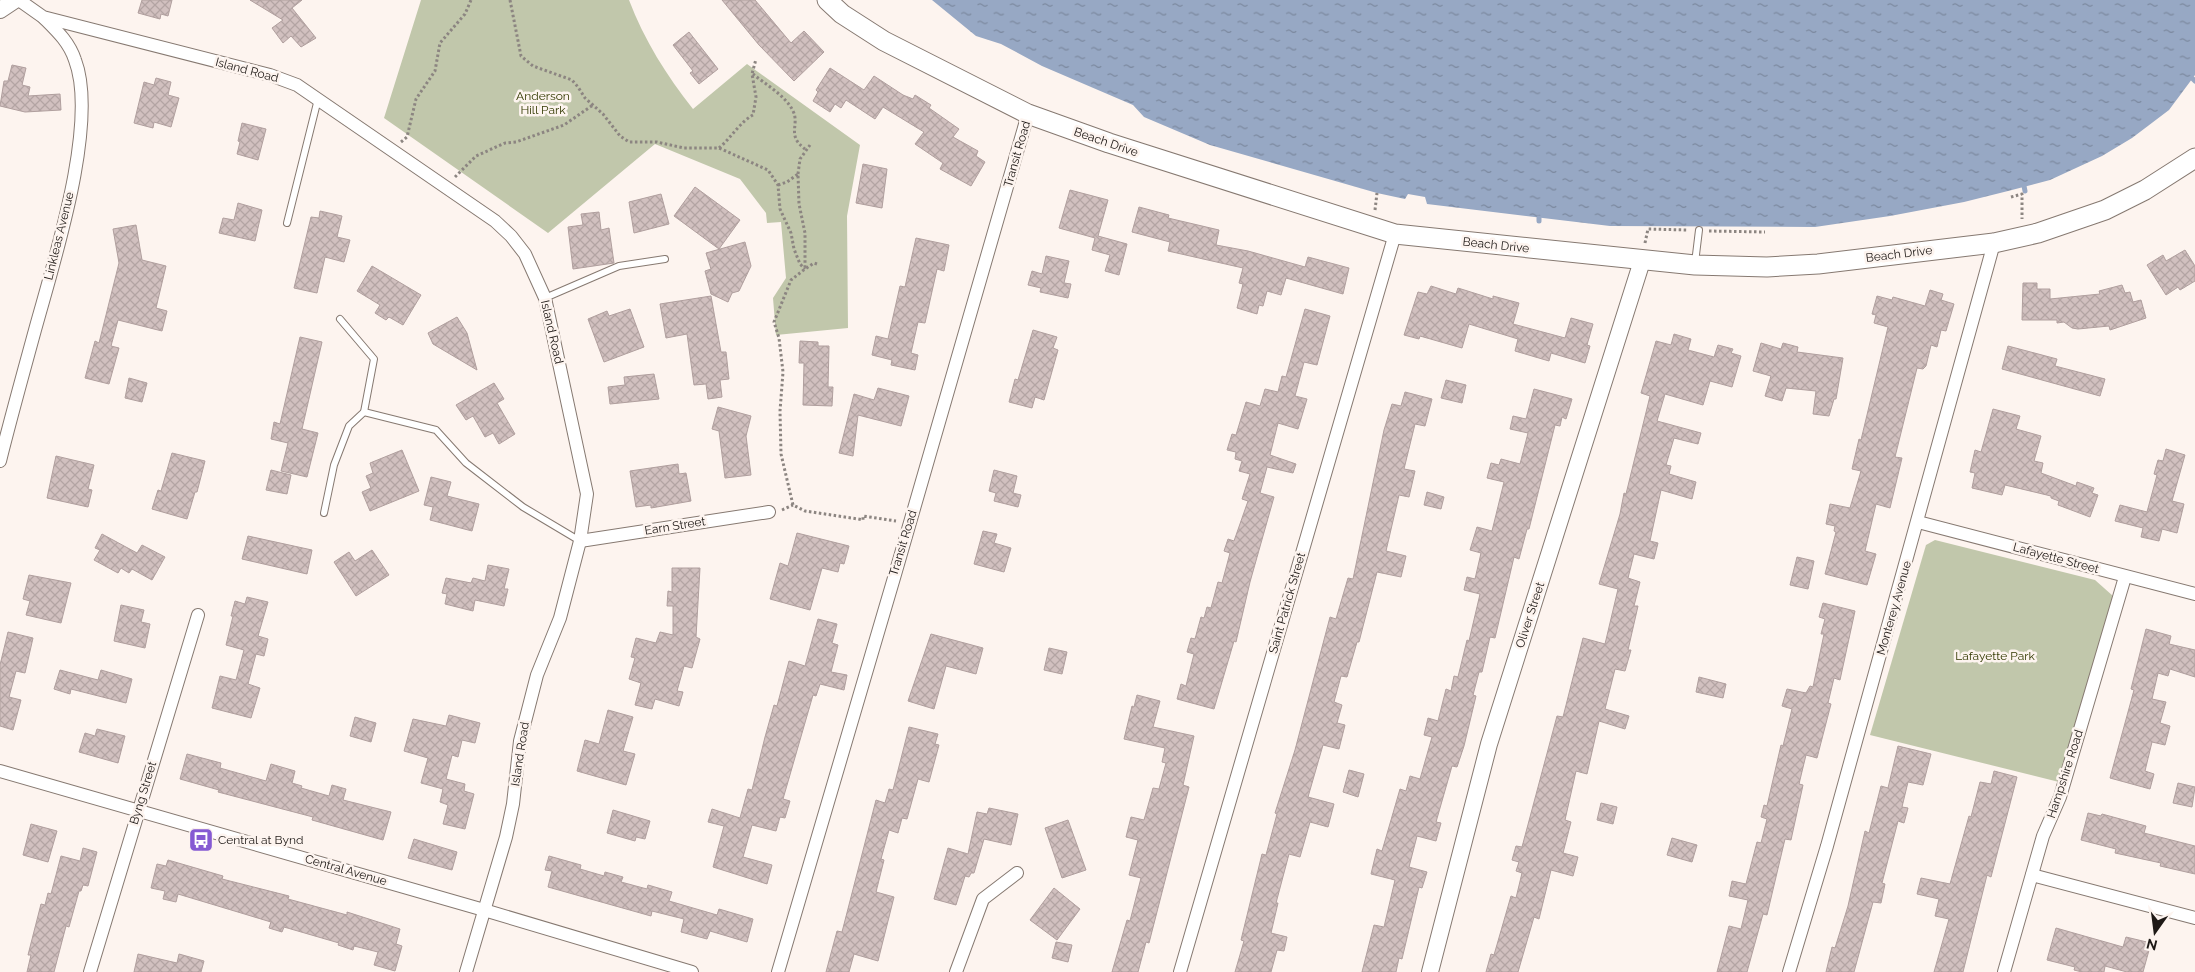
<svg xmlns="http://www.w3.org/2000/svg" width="2195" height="972" font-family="Raleway,sans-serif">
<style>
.green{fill:#c1c7ab}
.water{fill:url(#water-ripples)}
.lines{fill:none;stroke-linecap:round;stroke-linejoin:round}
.stream{stroke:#97a8c4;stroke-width:5}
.building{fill:url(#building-cross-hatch);stroke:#b09f9e}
.service-casing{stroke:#867971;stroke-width:8}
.minor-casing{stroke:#867971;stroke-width:14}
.tertiary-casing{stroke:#867971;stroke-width:18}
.secondary-casing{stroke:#867971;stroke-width:21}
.path{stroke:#8c8581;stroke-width:3;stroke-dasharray:2.5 2.5;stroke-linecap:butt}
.service{stroke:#fff;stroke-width:6}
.minor{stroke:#fff;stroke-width:12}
.tertiary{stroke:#fff;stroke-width:16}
.secondary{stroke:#fff;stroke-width:19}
.labels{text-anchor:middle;stroke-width:5;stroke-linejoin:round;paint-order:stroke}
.street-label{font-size:12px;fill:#1e1916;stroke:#fdf4ef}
.park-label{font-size:12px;fill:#323901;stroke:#fdf4ef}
.poi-label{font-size:12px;fill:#1e1916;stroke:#fdf4ef;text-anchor:start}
</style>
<defs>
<pattern id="water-ripples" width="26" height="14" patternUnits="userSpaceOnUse" patternTransform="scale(1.25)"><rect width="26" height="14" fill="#97a8c4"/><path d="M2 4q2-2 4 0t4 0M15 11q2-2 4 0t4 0" fill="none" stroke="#7b889e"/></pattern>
<pattern id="building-cross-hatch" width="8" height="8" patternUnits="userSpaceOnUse" patternTransform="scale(1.25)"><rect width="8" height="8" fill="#d1c0bf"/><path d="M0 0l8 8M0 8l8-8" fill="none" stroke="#b3a4a3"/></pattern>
</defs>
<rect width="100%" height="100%" fill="#fdf4ef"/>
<!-- green -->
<g class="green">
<path d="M421,0H629C644,40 667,76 693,109L747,64L860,145L847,216L848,328L776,335L773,298L786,278L781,222L767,223L766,213L740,179L655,144L548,233L384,118Z"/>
<polygon points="1935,540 2095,580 2113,596 2059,782 1870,735 1926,545"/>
</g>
<!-- water -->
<polygon class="water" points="932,0 2195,0 2195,75 2169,110 2132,138 2102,156 2050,180 2008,191 1964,202 1890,216 1815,227 1610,226 1427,204 1425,197 1408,194 1405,199 1377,193 1210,145 1144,117 1133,105 1042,66 1001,44 976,36"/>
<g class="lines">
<!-- stream -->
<g class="stream">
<polyline points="2193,79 2195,81"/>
<polyline points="2024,186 2025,191"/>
<polyline points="1539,221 1539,218"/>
</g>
</g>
<!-- building -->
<g class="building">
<polygon points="142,0 172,0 168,16 161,14 160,19 138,13"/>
<polygon points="250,0 302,0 292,8 316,38 301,47 291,36 283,43 272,28 283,20"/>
<polygon points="722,0 755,0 791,43 804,31 824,52 794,81 759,45"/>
<polygon points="689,32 718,69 699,84 690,73 693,71 673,45"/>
<polygon points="12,65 26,68 22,85 30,87 28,96 60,94 61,110 25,112 0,106 4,81 8,81"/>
<polygon points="830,68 864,90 874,76 903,95 913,99 915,95 931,105 929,108 959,129 953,137 978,151 976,156 985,162 971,186 940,169 943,163 915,144 924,132 883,107 875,119 846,100 841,108 835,104 830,112 813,101 818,92 816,90"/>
<polygon points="156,78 171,82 168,95 179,98 171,127 154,122 153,128 134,123 144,82 154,85"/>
<polygon points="242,123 266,129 258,160 237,154 240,142 238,141"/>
<polygon points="863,164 887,169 882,208 856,203"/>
<polygon points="695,187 740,220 719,249 674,216"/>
<polygon points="1070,190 1108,200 1098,236 1127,244 1119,275 1105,271 1110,255 1092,250 1095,238 1059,228"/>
<polygon points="661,194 669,224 634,233 629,202"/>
<polygon points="238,203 262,210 255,241 219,233 223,218 234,220"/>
<polygon points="1139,207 1169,215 1168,218 1219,230 1216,245 1248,251 1305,267 1308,257 1349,268 1343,294 1286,278 1281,295 1267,291 1263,306 1259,305 1257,314 1237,308 1243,284 1239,283 1243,268 1168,251 1170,242 1132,232"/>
<polygon points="320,211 342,216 337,237 350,240 344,262 325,257 317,293 294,288 311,217 319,218"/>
<polygon points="599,212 601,230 609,228 614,263 573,269 568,227 583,225 581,214"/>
<polygon points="136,225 142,260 166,266 156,308 167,311 162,331 118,320 111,346 119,348 109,384 85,378 95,341 99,343 119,263 113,229"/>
<polygon points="916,238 949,245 944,271 937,269 925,323 918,322 911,353 918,355 915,370 891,365 892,360 872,355 876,336 888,339 900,286 905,287"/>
<polygon points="745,242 751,266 739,291 732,293 728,302 711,294 705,271 711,269 706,253"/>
<polygon points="2185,250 2195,266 2195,281 2180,290 2178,287 2166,295 2147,265 2163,255 2166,261"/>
<polygon points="1046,256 1069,261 1064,283 1071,284 1068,298 1040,292 1041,288 1028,285 1032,271 1042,274"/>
<polygon points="372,266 421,295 403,325 389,317 386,320 375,313 380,305 357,291"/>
<polygon points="2023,283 2037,283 2037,289 2050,289 2050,299 2100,294 2099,291 2122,285 2125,293 2130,292 2133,302 2141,300 2146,318 2110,330 2109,326 2078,329 2072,328 2064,322 2057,323 2057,320 2022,320"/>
<polygon points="1431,286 1456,294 1458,288 1493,299 1493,296 1519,303 1513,324 1565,338 1571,318 1593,324 1587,345 1590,346 1585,363 1551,353 1549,361 1515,351 1518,339 1469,324 1462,348 1420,336 1419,339 1404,335 1418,292 1427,294"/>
<polygon points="1930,290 1943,294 1941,300 1954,304 1946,331 1941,330 1937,347 1931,345 1926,366 1923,369 1917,368 1895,457 1902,458 1890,508 1876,504 1865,551 1876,554 1867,585 1825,574 1836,532 1834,531 1835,526 1826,524 1830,504 1850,508 1861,471 1852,469 1859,439 1861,440 1888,327 1874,323 1876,315 1872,314 1877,296 1892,300 1893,297 1925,306"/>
<polygon points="711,296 721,352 726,352 729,379 720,380 722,397 708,399 706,384 694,385 687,334 666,338 660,304"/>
<polygon points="630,309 644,347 604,362 588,319 607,311 609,316"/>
<polygon points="1305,309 1330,316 1317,365 1304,362 1295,396 1307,399 1298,429 1278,423 1270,455 1296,464 1293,473 1267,467 1260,493 1274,497 1250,582 1236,642 1234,641 1214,709 1177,699 1181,684 1186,686 1194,654 1187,652 1191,638 1195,639 1201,617 1204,618 1207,607 1211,608 1218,582 1222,583 1230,553 1224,551 1228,539 1234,541 1248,501 1242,499 1250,474 1239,471 1242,461 1235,459 1236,452 1227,450 1232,434 1236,435 1246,402 1260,406 1265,389 1278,392 1282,376 1286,377"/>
<polygon points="457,317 467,333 477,370 433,344 428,333"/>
<polygon points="1033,330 1057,337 1053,348 1058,350 1044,400 1035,397 1032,408 1009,402 1015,379 1018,380"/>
<polygon points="1674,334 1691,339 1688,350 1714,357 1718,345 1733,349 1731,353 1741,356 1732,387 1710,381 1703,405 1665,394 1657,421 1701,433 1698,444 1674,438 1666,465 1671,466 1669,474 1696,482 1692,499 1661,490 1650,541 1658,543 1654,559 1634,554 1628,578 1640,582 1634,606 1638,606 1628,650 1631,650 1625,671 1615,669 1605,709 1629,716 1625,729 1599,721 1587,774 1576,771 1565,820 1571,822 1563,853 1578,857 1573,876 1551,870 1539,919 1534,917 1518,972 1486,972 1491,954 1494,955 1511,896 1516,898 1522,873 1516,871 1519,862 1512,860 1516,846 1522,847 1557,716 1563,717 1583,638 1605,644 1618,589 1599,584 1620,514 1624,493 1626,494 1650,396 1641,393 1656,341 1671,345"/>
<polygon points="300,337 322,342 302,429 318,433 307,477 281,471 288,443 271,439 274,422 280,424"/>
<polygon points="800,341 818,342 818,346 829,346 828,387 833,387 832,406 803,405 804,363 799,363"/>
<polygon points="1761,343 1781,349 1783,343 1798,347 1797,352 1843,358 1836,399 1834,399 1829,416 1813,414 1816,391 1786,388 1782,401 1765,396 1771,376 1753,371"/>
<polygon points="2008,346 2057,359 2055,366 2105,379 2100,396 2002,369"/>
<polygon points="654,374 659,399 610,404 608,387 625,385 624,377"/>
<polygon points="129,378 147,383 142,402 125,398"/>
<polygon points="1446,380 1466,385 1462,403 1441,398"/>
<polygon points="494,383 504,399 497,403 515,434 499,444 493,433 485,437 473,416 466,420 456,405"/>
<polygon points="878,388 909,396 901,426 858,415 853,456 839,453 854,394 874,400"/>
<polygon points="1534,389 1572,399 1566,419 1562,417 1560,426 1555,425 1529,529 1527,529 1519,559 1514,557 1495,638 1490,637 1482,672 1479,672 1473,695 1476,696 1464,746 1457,767 1452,766 1436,822 1441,823 1436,841 1417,836 1409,867 1427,872 1422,888 1419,887 1402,959 1399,958 1396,972 1362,972 1374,925 1384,927 1395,880 1371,874 1377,849 1382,851 1400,789 1406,791 1410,776 1420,779 1432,737 1424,735 1428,718 1438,721 1446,689 1451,691 1454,676 1458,677 1467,640 1469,641 1480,594 1464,590 1467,577 1475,579 1481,553 1470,550 1477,527 1492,531 1504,482 1487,478 1491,463 1499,465 1501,459 1520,464 1528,433 1510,429 1513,416 1526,419"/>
<polygon points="1405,392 1432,399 1425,426 1415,424 1404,469 1415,471 1409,497 1399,495 1386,551 1406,556 1401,577 1377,572 1359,642 1357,642 1347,677 1341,676 1334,702 1342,705 1337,723 1345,725 1339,749 1323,745 1308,797 1334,804 1328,827 1310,822 1300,857 1289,854 1276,903 1278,903 1271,933 1287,937 1284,951 1277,950 1271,972 1235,972 1244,941 1241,940 1262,854 1266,855 1277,814 1275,813 1295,750 1330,617 1336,619 1348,578 1353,579 1384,430 1392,404 1401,406"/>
<polygon points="718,407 751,416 746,436 751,475 725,478 719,431 712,429"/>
<polygon points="1993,409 2020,416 2016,429 2041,436 2034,461 2043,463 2041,473 2076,486 2077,482 2094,488 2092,493 2098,495 2090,517 2058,505 2059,501 2051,498 2051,496 2005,485 2002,495 1972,488 1975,473 1970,472 1975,450 1981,452"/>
<polygon points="2166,449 2185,455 2172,501 2184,504 2177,533 2162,529 2159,541 2141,537 2143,528 2115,521 2120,505 2147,512 2157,475 2154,474 2158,460 2163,461"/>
<polygon points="402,450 419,491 370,511 362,492 371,488 366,476 373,473 370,463"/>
<polygon points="172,453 205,461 197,492 195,492 187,519 152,509 158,490 161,491"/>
<polygon points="56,456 94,465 88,489 92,490 88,507 47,498"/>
<polygon points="678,464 679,474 686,473 691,501 651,508 651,505 636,507 630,471"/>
<polygon points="271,470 291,475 287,494 266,490"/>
<polygon points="994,470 1017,476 1013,493 1021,495 1018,507 994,501 996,493 989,491"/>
<polygon points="431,477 451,482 447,496 479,504 472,531 430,520 433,507 424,505"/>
<polygon points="1427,492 1444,497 1441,509 1424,505"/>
<polygon points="983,531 997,534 994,543 1011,548 1004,572 974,564"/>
<polygon points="797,533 849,546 844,564 840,563 838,572 822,568 810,610 770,599 780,563 788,566"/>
<polygon points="102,534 137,553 142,545 165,557 152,580 132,569 129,573 121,568 118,573 94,560 100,550 95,548"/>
<polygon points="248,536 312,550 307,574 242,559"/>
<polygon points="372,550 389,575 356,596 334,562 349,552 355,561"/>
<polygon points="1797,557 1814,561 1808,589 1790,585"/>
<polygon points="488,565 509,569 504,589 508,589 504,606 475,600 473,611 445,604 447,594 442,593 446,578 471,583 473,578 485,581"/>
<polygon points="672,568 700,568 696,637 700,639 692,668 684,666 677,691 683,692 679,706 655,699 652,709 635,705 641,683 629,679 635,658 631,657 636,638 656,643 660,632 673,635 673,606 667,606 668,591 672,592"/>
<polygon points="29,575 71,583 61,623 26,615 30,601 23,599"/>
<polygon points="247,597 268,602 258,636 268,639 264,656 256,654 248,684 260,688 251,718 212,708 220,676 236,680 244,650 226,645 233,616 231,616 235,601 245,604"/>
<polygon points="1823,603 1855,611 1840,680 1834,678 1828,703 1831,704 1817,758 1806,755 1799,784 1803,785 1791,840 1785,839 1767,915 1763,914 1747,972 1717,972 1729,926 1741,929 1748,900 1729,896 1732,881 1746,884 1757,842 1761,843 1767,819 1761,817 1764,805 1767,806 1781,745 1783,746 1792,709 1782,706 1787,689 1806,693 1810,686 1813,687 1824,634 1821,634 1825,619 1819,617"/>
<polygon points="121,605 144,610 141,622 150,624 145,648 114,641"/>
<polygon points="818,619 837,624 832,643 838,645 831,672 847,675 844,690 820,684 816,696 813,695 783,799 790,801 785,818 780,817 776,831 752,825 743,857 772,865 767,884 713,867 724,826 708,822 712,809 740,818 748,789 752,790 765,737 774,705 777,706 789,661 805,666"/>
<polygon points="2146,629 2171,636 2169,644 2195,650 2195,677 2170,669 2168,676 2158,673 2152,699 2166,702 2160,723 2170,726 2165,745 2152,742 2145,771 2154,774 2150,789 2110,778 2134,690 2131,689"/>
<polygon points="8,632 33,638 25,673 16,671 9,697 21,700 13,730 0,726 0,665"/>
<polygon points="931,634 983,648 976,674 946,666 934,709 908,701"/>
<polygon points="1049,648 1067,652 1062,674 1044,670"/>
<polygon points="60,670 98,680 101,670 132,679 126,703 71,689 70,694 54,689"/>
<polygon points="1699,677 1726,684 1723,698 1696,692"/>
<polygon points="1137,695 1160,701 1153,727 1194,736 1183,785 1189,787 1149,943 1146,942 1138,972 1112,972 1127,920 1130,921 1141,878 1129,875 1138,840 1126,837 1131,817 1144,820 1153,788 1159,789 1166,763 1162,762 1165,748 1124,739 1132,706 1134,707"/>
<polygon points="608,710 633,717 623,751 635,754 626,785 577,771 585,740 599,744"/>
<polygon points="449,715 480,723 475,743 462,740 458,757 452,755 446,779 465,784 464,791 474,794 465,829 443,824 448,805 440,802 443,789 421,783 428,758 404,751 413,719 446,726"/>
<polygon points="355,717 376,723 371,742 350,736"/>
<polygon points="909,727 938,734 935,744 939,745 929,782 918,779 907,819 902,818 898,833 889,830 881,859 884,860 876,892 894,897 878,961 854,954 849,972 826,972 837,931 842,932 876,800 885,803 889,789 893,790"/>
<polygon points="97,729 125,736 118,763 79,752 85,733 95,736"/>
<polygon points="1898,746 1931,754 1923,785 1908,782 1902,807 1908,808 1904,823 1898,821 1882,883 1885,884 1881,903 1873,902 1854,972 1826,972 1832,947 1835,948 1848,906 1865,831 1869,833 1881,786 1888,788"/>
<polygon points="187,754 221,763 220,768 266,781 271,764 295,771 292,783 302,786 301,788 329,796 332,785 346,789 343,800 391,812 383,840 312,820 313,817 218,792 219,790 180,779"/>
<polygon points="1349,770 1364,774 1358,797 1343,792"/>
<polygon points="1994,771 2017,777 1991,877 1987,875 1963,972 1934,972 1949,919 1935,916 1939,899 1917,894 1921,878 1950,884 1969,816 1971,817 1980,782 1991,784"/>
<polygon points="2178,783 2195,787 2192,807 2173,803"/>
<polygon points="1601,803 1617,807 1613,824 1597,820"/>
<polygon points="989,808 1018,814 1011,845 984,839 974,873 971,873 969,877 965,876 956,905 934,899 948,848 968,854 977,812 987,814"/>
<polygon points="613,810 650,821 645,839 636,837 635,841 607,833"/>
<polygon points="2088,813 2101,816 2102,814 2146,826 2144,833 2195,846 2195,874 2160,866 2161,863 2115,853 2116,849 2081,840"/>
<polygon points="1068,820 1086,870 1062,878 1045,828"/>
<polygon points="31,824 57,831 48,862 23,855"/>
<polygon points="1672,838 1697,845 1692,862 1667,855"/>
<polygon points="414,839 457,852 452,870 408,858"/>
<polygon points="83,848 97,852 88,886 83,885 81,891 79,891 69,927 66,926 54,972 27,972 31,955 28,955 41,904 45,905 48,893 51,894 61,856 80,861"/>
<polygon points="549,856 581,865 580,869 604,876 605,872 623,877 621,882 647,889 648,885 672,892 669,901 717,915 719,909 753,919 747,942 710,931 707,939 681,932 684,919 652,911 651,916 548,887 552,871 545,870"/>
<polygon points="168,860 223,876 222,879 289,896 288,899 347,915 347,912 400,929 396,944 402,946 395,971 374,965 378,952 354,946 353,950 338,945 339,943 284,927 282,932 269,928 271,922 178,894 176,902 163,899 165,891 151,888 157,864 166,866"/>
<polygon points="1054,888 1080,909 1057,940 1030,920"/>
<polygon points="2056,928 2123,947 2126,937 2151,943 2143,972 2127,972 2105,966 2104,972 2082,972 2074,970 2075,967 2047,960"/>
<polygon points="1056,942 1072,945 1068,962 1052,958"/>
<polygon points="138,954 177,963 179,954 204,961 201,972 134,972"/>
</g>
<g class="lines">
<defs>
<g id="service">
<polyline points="287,223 318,99"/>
<polyline points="1695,263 1699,230"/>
<polyline points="545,298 619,266 665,259"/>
<polyline points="364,412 436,430 466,463 523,507 580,541"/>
<polyline points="324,513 334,465 349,426 364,412 374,359 340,319"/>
</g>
<g id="minor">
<polyline points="19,0 43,17 270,75 297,85 495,221 511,236 525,254 545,298 587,494 580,541 560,618 537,675 520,741 513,804 506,837 466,972"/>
<path d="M0,461C11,417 23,374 35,330C53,264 99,123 75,60C69,42 57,31 44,18"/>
<polyline points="1918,522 2195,594"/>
<polyline points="580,541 769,512"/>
<polyline points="0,771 484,910 692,972"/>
<polyline points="2032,875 2195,918"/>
<polyline points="90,972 198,615"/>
<path d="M778,972C862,686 947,401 1028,114"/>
<polyline points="956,972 983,899 1017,873"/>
<polyline points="1180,972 1395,234"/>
<polyline points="1789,972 1827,846 1994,243"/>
<polyline points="2004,972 2043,836 2060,797 2125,577"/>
</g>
<g id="tertiary">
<polyline points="0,10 15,0"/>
<polyline points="1430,972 1489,744 1642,261"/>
</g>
<polyline id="secondary" points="827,0 842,14 884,41 1028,114 1109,143 1395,234 1695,265 1767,267 1818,264 1994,243 2038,233 2105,210 2145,190 2195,158"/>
</defs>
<!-- service casing -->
<use href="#service" class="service-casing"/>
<!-- minor casing -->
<use href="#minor" class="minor-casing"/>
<!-- tertiary casing -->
<use href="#tertiary" class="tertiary-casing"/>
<!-- secondary casing -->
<use href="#secondary" class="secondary-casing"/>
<!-- path -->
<g class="path">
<polyline points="510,0 521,56 533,66 572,80 578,87 585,98 603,114 620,136 629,142 657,142 684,148 719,148 768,170 778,185 780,209 791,233 794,249 800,264 805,269"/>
<path d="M753,74C765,84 786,96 793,111C800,125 786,135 805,149"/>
<polyline points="401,142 407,137 416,99 435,71 440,43 465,14 471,0"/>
<path d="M719,148C731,138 740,122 753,115L756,97L752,74L756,59"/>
<polyline points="798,174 800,159 810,145"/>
<polyline points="455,177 476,156 505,143 516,142 564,125 593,105"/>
<polyline points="778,185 787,182 798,174 799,204 805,233 805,268"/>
<polyline points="2011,197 2022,194 2022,219"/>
<polyline points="1375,210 1377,193"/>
<polyline points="1709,231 1765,232"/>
<polyline points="1645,243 1648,229 1688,230"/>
<polyline points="817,264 814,263 805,269 791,280 774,322 779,338 783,372 780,411 781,454 793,505 805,511 858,519 863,520 863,516 896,521"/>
<polyline points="782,510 793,505"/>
</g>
<!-- service -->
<use href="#service" class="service"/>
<!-- minor -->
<use href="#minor" class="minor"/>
<!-- tertiary -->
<use href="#tertiary" class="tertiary"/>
<!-- secondary -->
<use href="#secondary" class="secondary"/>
</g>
<!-- icons -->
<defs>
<symbol id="bus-square" viewBox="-11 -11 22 22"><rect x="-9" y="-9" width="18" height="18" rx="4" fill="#855ad3" stroke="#fdf4ef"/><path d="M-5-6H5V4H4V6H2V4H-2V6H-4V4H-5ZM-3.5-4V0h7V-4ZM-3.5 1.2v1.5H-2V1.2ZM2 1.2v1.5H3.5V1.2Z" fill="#fff"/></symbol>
</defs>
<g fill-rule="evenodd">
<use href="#bus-square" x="187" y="826" width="28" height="28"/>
</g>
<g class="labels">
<!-- street labels -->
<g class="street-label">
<text transform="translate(247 70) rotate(15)" y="4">Island Road</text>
<text transform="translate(1106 142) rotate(19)" y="4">Beach Drive</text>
<text transform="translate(1017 154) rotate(-74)" y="4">Transit Road</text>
<text transform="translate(59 236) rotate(-76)" y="4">Linkleas Avenue</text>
<text transform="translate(1496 245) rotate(6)" y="4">Beach Drive</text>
<text transform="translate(1899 254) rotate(-7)" y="4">Beach Drive</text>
<text transform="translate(552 332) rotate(77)" y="4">Island Road</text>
<text transform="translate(675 526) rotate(-9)" y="4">Earn Street</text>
<text transform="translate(903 543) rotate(-73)" y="4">Transit Road</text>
<text transform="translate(2056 558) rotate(15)" y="4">Lafayette Street</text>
<text transform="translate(1287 603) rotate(-74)" y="4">Saint Patrick Street</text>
<text transform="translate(1894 608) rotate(-74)" y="4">Monterey Avenue</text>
<text transform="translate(1530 615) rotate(-72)" y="4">Oliver Street</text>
<text transform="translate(520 754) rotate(-81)" y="4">Island Road</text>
<text transform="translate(2065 774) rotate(-72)" y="4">Hampshire Road</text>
<text transform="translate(143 793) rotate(-73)" y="4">Byng Street</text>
<text transform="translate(346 870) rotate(16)" y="4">Central Avenue</text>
</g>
<!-- park labels -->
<g class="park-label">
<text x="543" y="100">Anderson<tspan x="543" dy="14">Hill Park</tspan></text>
<text x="1995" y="660">Lafayette Park</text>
</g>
<!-- poi labels -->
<g class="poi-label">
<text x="218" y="844">Central at Bynd</text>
</g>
</g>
<!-- north arrow -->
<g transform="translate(2155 932) rotate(194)" stroke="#fdf4ef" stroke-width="4" paint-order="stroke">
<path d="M0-4L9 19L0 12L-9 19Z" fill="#1e1916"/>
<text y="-8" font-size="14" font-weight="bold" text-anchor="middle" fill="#1e1916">N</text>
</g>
</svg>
